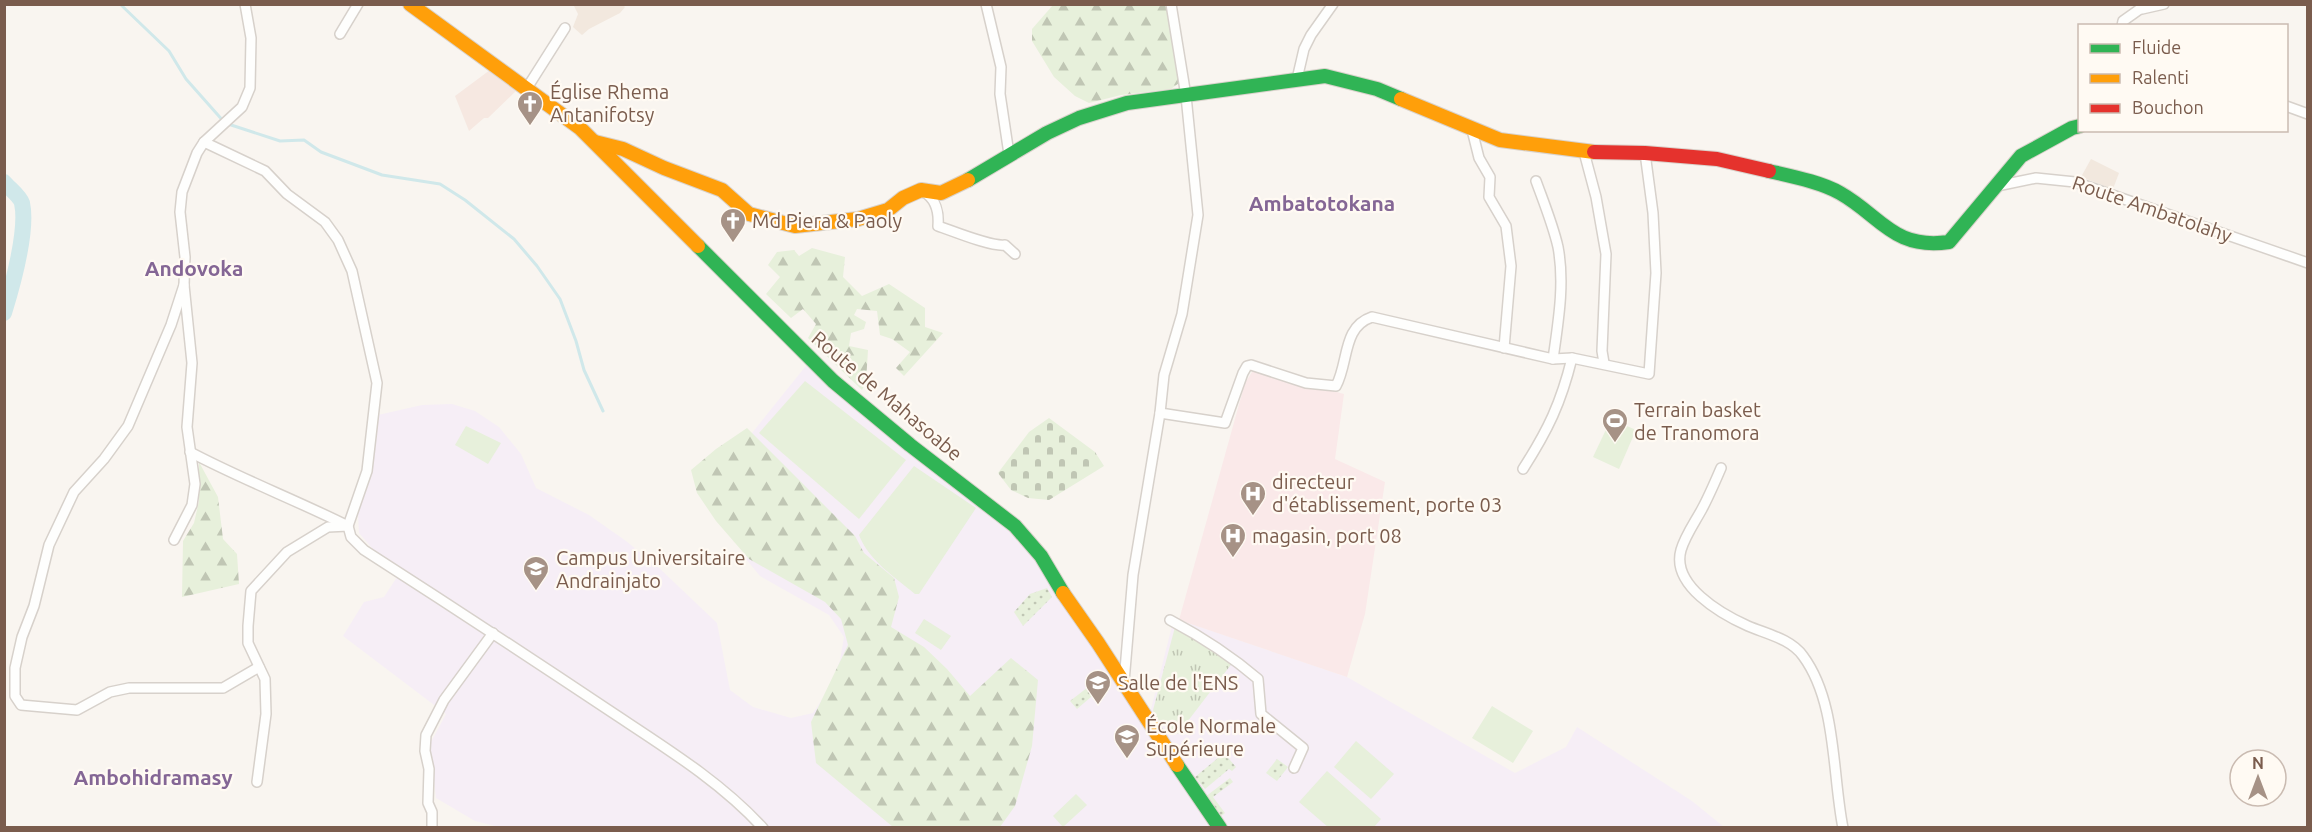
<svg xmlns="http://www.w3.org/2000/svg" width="2312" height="832" font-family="Ubuntu,sans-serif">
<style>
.residential{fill:#f2e8de}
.commercial{fill:#f6e8e1}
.education{fill:#f6eef6}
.medical{fill:#fae9e9}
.grass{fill:url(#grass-tufts)}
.forest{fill:url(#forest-firs)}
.cemetery{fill:url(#cemetery-stones)}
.garden{fill:url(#garden-dots)}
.pitch{fill:#e7f0db}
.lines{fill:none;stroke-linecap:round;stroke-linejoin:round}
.stream{stroke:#d0e8ea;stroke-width:3}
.river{stroke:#d0e8ea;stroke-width:16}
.street-casing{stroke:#d7d1cb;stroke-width:12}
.fast-casing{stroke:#d9d2cb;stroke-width:16}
.slow-casing{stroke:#d9d2cb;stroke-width:16}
.jam-casing{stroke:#d9d2cb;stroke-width:16}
.street{stroke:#fefefd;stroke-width:9}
.fast{stroke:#30b455;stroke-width:14}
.slow{stroke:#ff9f0a;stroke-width:14}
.jam{stroke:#e5322d;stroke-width:14}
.labels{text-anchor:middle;stroke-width:4.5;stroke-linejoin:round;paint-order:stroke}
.poi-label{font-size:20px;fill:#7a5c4d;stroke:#fffaf3;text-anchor:start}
.street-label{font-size:20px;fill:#7a5c4d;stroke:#fffaf3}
.neighbourhood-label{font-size:21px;font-weight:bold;fill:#846695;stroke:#fffaf3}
</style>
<defs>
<pattern id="grass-tufts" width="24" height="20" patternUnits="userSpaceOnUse" patternTransform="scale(1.5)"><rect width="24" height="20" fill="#e7f0db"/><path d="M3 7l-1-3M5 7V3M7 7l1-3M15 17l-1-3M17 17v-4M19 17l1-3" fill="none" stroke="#c0c6b4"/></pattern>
<pattern id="forest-firs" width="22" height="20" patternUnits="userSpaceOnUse" patternTransform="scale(1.5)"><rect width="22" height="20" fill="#e7f0db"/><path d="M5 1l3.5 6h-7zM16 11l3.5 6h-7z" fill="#c0c6b4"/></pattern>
<pattern id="cemetery-stones" width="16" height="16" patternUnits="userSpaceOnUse" patternTransform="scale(1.5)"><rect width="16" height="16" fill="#e7f0db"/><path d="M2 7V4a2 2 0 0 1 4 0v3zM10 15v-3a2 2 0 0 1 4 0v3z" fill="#c0c6b4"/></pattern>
<pattern id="garden-dots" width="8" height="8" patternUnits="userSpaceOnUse" patternTransform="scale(1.5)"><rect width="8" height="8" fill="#e7f0db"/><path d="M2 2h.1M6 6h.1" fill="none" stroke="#c0c6b4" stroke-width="1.8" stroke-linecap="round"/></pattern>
</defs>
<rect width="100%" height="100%" fill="#f9f5f0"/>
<!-- residential -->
<g class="residential">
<polygon points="576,5 623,5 625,7 620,13 589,29 582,35 573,27 578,14 574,6"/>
<polygon points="2091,159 2119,173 2113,189 2081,177"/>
</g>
<!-- commercial -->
<polygon class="commercial" points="490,70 516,91 488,118 484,118 469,131 455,96"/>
<!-- education -->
<polygon class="education" points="809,362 845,400 900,446 1016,531 1149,717 1174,618 1347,677 1515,773 1566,747 1577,727 1692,801 1724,827 770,828 764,822 740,828 651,828 649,826 647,828 499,827 475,821 436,798 430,744 446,714 343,636 364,602 384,597 401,571 378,555 359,533 358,514 371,472 378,415 422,405 452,404 475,411 499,427 521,454 536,488 589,515 626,541 657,566 717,623 730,690 753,707 791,718 813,713 830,687 840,660 844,637 829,615 760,576 746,559 728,463"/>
<!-- medical -->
<polygon class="medical" points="1254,369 1344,394 1335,459 1385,482 1365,614 1347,677 1179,620 1245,383"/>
<!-- grass -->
<polygon class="grass" points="1175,627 1233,662 1178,734 1151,715 1154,715 1153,710"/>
<!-- forest -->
<g class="forest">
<polygon points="1053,5 1167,5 1179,83 1171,89 1121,95 1089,103 1075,96 1054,77 1032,41 1032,29"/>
<polygon points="812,248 845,257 843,277 862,296 889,284 925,308 925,327 943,333 904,376 896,368 910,352 892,339 880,335 877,311 857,309 854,315 866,322 864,329 851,333 849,346 868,350 866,382 862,390 808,338 816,324 803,309 791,318 766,294 780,277 768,265 777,252 794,250 799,256"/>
<polygon points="747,428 855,536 864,553 894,578 899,597 891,627 924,647 947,669 970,696 1011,658 1038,680 1032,746 1015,806 1000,827 893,827 816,763 811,722 848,645 841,619 825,602 749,559 716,521 697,493 691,470 716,449"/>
<polygon points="199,462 218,497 223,539 237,554 239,584 182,597 183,541 194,523 199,501"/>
</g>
<!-- cemetery -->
<polygon class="cemetery" points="1049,418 1095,452 1104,466 1049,500 1028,498 1011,490 998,473 1029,432"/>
<!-- garden -->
<g class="garden">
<polygon points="1047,588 1052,597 1023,626 1014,612 1030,594"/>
<polygon points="1092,684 1098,691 1077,709 1070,701"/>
<polygon points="1224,753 1236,767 1232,771 1229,769 1205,789 1195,777"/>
<polygon points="1277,759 1288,767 1277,781 1266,773"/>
<polygon points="1230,778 1233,782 1213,797 1225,813 1220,817 1205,797"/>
</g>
<!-- pitch -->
<g class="pitch">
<polygon points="805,381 906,460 859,519 759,433"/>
<polygon points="1611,419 1636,430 1619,469 1593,457"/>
<polygon points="466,426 501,443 488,464 455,445"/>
<path d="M914,466L976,508L919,594H915C895,577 869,561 859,535Z"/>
<polygon points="924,619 951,636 941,650 915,633"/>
<polygon points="1492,706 1533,731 1513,763 1472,738"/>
<polygon points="1356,741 1394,774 1371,799 1334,767"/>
<polygon points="1327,771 1381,819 1374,827 1328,827 1299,802"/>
<polygon points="1076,794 1087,805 1063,827 1053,816"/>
</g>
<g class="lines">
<!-- stream -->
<polyline class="stream" points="120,4 169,51 186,79 225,123 280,141 304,140 321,152 382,175 440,184 465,200 514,239 537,266 560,299 576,341 584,370 603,411"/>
<!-- river -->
<path class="river" d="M4,182C9,188 20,196 22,203C28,230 12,287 4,313"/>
<defs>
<g id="street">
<polyline points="986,4 1001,67 1000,94 1009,154"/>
<polyline points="2142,9 2164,4"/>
<polyline points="2122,26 2123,21 2147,4"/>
<polyline points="340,34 358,4"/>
<polyline points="1297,79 1304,49 1311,35 1333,4"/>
<polyline points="527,88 565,28"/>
<polyline points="2286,106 2308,114"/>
<polyline points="1472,130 1479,158 1490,177 1489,197 1506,226 1511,266 1504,348"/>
<polyline points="204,142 265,171 287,194 325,222 338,240 352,271 377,383 367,471 348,526 328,527 287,552 251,591 248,626 248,643 265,679 266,714 257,782"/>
<polyline points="1584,152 1596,197 1606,254 1602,351 1604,363"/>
<path d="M1536,181C1544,203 1553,225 1558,247C1565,284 1558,323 1553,359"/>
<polyline points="1997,186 2036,178 2075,182 2308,263"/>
<path d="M924,192C936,199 939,213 938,226C953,231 991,247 1005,245L1015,254"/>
<polyline points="184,285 171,325 128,426 104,459 74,492 49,545 34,606 22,637 15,668 15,696 21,705 77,710 110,692 129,688 223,688 259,667"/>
<path d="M1160,413L1225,423L1243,373L1247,366L1251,365L1306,383L1336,386C1349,362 1342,327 1372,317L1553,359L1572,358L1649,374L1656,273L1653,213L1645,153"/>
<path d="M190,452C241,479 296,500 348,526L351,537L364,550C445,602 526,655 607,709C661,745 719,780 763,828"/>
<path d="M1721,468C1715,482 1709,496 1702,509C1695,522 1685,536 1681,550C1671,585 1721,614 1748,626C1767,634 1791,639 1803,656C1837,702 1832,773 1843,828"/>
<path d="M1523,469C1548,430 1561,403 1572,358"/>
<polyline points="174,540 192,505 195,484 187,427 192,363 184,285 185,257 180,212 182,192 197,153 204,142 242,107 250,88 251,38 245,4"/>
<path d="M1170,620C1202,637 1230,655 1258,679L1261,714L1303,748L1294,768"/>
<polyline points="1124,682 1133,575 1160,413 1164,375 1182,314 1198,215 1186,96 1171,4"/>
<polyline points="432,828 432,812 428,803 429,769 425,751 426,735 444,700 493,633"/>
</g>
<g id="fast">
<path d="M1769,171C1790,176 1821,182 1840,193C1881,216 1893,250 1949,242L2021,156L2072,128L2080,126"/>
<polyline points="968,180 1047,133 1079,118 1127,103 1325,76 1377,89 1401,99"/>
<polyline points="698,246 833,381 910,445 1015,526 1041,556 1063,593"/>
<polyline points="1177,765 1220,828"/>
</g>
<g id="slow">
<polyline points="410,4 580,128 698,246"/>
<polyline points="1401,99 1500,140 1594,152"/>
<polyline points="595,142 623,149 664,168 722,190 749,214 795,226 858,219 888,210 903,198 921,190 941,193 968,180"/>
<polyline points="1063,593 1098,643 1177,765"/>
</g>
<polyline id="jam" points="1594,152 1645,153 1717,159 1769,171"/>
</defs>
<!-- street casing -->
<use href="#street" class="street-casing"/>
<!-- fast casing -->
<use href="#fast" class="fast-casing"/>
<!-- slow casing -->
<use href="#slow" class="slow-casing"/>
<!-- jam casing -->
<use href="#jam" class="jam-casing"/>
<!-- street -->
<use href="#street" class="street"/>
<!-- fast -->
<use href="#fast" class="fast"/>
<!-- slow -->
<use href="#slow" class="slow"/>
<!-- jam -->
<use href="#jam" class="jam"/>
</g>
<!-- icons -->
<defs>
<symbol id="church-pin" viewBox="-11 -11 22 30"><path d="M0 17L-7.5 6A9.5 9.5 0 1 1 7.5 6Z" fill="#a69286" stroke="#fffaf3"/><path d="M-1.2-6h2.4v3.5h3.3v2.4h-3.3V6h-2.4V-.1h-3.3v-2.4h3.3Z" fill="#fff"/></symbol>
<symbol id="stadium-pin" viewBox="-11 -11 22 30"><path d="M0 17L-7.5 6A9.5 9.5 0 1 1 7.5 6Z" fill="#a69286" stroke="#fffaf3"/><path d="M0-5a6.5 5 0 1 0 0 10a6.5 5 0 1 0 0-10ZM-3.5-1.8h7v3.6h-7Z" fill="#fff"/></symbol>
<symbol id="hospital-pin" viewBox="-11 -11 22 30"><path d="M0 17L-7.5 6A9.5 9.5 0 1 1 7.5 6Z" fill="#a69286" stroke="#fffaf3"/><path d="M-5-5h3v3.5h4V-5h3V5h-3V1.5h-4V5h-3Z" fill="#fff"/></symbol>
<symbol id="university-pin" viewBox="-11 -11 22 30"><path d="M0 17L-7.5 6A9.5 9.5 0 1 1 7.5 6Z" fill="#a69286" stroke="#fffaf3"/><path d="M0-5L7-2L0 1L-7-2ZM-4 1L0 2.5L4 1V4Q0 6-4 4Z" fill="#fff"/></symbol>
</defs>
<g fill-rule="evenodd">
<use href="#church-pin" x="515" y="89" width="30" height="40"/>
<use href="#church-pin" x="718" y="206" width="30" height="40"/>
<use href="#stadium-pin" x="1600" y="406" width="30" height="40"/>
<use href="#hospital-pin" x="1238" y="479" width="30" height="40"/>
<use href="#hospital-pin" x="1218" y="521" width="30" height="40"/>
<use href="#university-pin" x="521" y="554" width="30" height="40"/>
<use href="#university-pin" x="1083" y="668" width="30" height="40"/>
<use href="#university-pin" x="1112" y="722" width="30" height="40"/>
</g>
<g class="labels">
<!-- poi labels -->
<g class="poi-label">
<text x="550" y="99">Église Rhema<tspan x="550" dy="23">Antanifotsy</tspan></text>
<text x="752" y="228">Md Piera &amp; Paoly</text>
<text x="1634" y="417">Terrain basket<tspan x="1634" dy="23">de Tranomora</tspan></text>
<text x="1272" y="489">directeur<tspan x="1272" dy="23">d'établissement, porte 03</tspan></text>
<text x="1252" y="543">magasin, port 08</text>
<text x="556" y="565">Campus Universitaire<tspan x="556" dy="23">Andrainjato</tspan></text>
<text x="1118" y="690">Salle de l'ENS</text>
<text x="1146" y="733">École Normale<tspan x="1146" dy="23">Supérieure</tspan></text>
</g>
<!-- street labels -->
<g class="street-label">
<text transform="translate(2152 209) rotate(19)" y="7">Route Ambatolahy</text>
<text transform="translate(887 396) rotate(40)" y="7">Route de Mahasoabe</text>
</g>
<!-- neighbourhood labels -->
<g class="neighbourhood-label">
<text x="1322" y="211">Ambatotokana</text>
<text x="194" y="276">Andovoka</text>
<text x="153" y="785">Ambohidramasy</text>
</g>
</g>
<!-- border -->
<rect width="2312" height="832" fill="none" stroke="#7a5c4d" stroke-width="12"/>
<!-- legend -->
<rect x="2078" y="24" width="210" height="108" fill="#fffaf3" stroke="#cabbb1" stroke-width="1.5"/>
<rect x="2090" y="44" width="30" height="9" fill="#30b455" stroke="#cabbb1" stroke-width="1.5"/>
<text x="2132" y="54" font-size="18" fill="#7a5c4d">Fluide</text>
<rect x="2090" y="74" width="30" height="9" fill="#ff9f0a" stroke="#cabbb1" stroke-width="1.5"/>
<text x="2132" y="84" font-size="18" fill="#7a5c4d">Ralenti</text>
<rect x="2090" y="104" width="30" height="9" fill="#e5322d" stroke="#cabbb1" stroke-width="1.5"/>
<text x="2132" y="114" font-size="18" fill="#7a5c4d">Bouchon</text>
<!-- north arrow -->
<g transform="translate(2258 778)"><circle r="28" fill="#fffaf3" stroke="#cabbb1" stroke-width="1.5"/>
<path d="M0-4.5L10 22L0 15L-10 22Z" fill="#a69286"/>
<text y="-9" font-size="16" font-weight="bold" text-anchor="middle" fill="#7a5c4d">N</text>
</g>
</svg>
